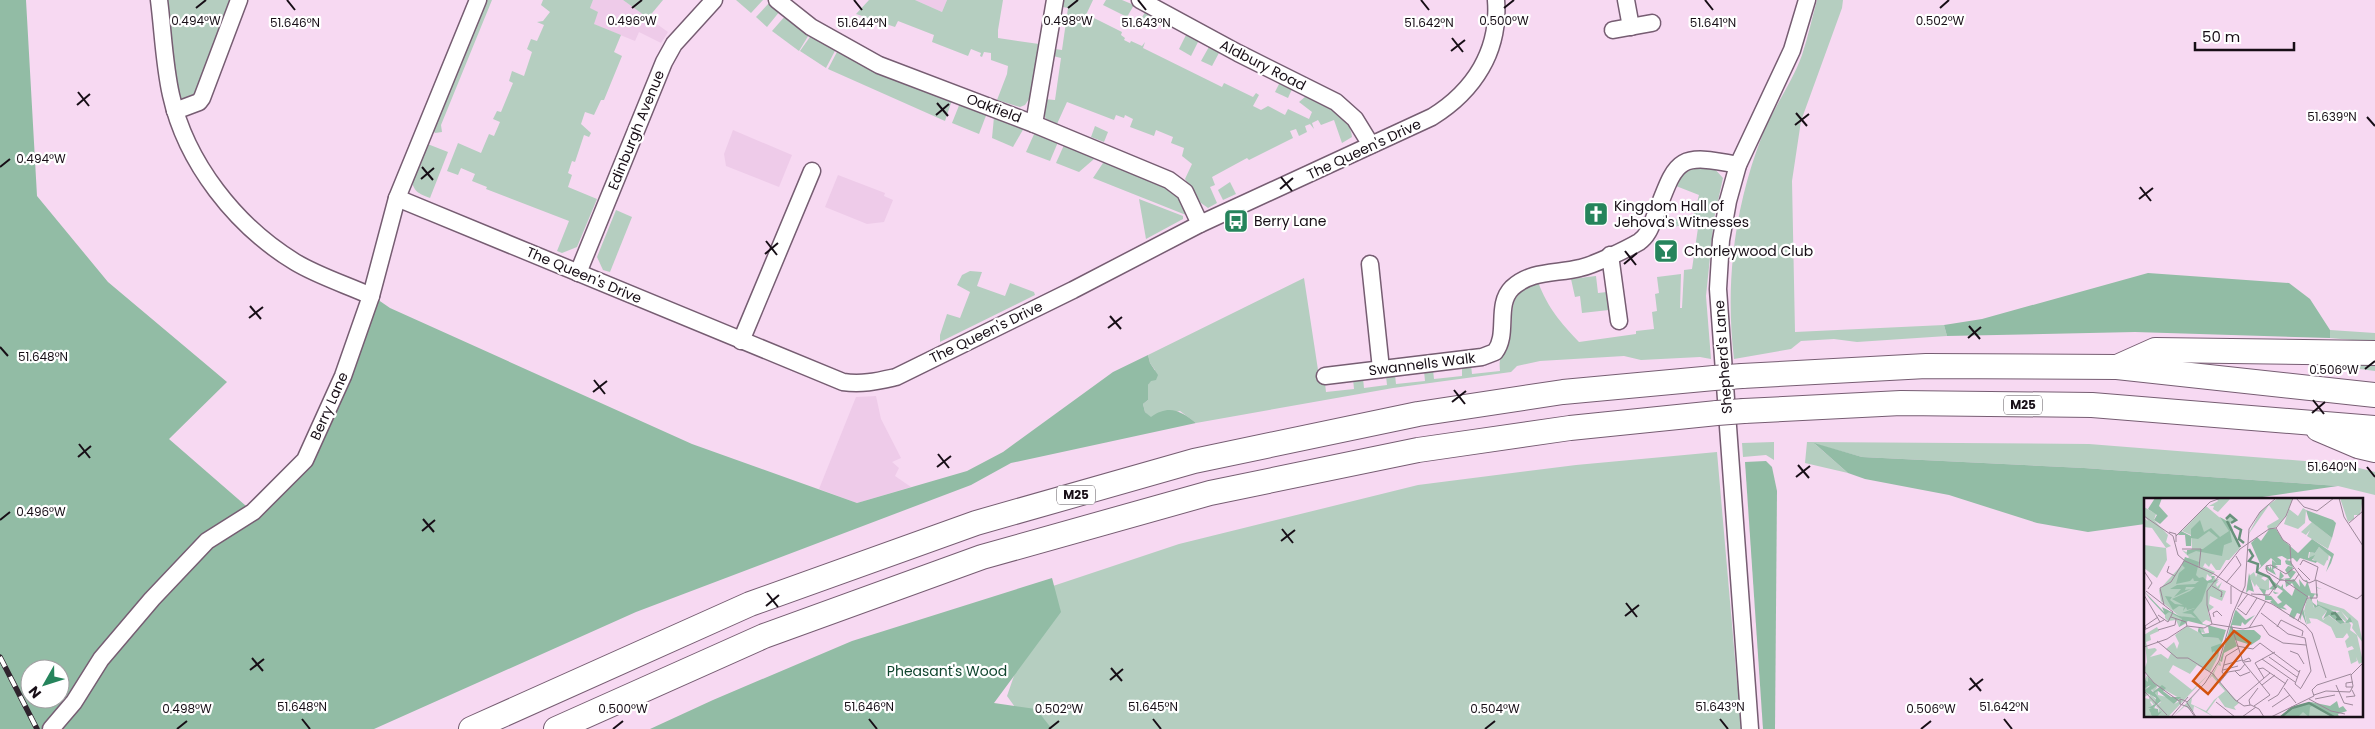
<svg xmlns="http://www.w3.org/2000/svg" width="2375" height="729" font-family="Poppins,sans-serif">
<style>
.built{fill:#eecbe9}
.green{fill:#b5cec0}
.forest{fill:#92bca5;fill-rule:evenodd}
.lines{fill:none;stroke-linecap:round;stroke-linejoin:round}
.minor-casing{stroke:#765d72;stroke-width:19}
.highway-casing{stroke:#765d72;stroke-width:26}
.minor{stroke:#fff;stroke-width:16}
.highway{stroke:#fff;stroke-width:24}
.rail-casing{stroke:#2f232d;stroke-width:5.5}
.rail{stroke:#fff;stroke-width:4;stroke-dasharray:11;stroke-linecap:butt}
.highway-bridge-casing{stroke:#765d72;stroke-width:26;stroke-linecap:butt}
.highway-bridge{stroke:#fff;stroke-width:24}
.ticks{fill:none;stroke:#170e16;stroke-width:2}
.labels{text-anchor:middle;stroke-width:4.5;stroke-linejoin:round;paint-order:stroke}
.shield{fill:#fff;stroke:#5d565c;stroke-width:1}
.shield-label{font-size:12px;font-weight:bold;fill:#170e16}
.street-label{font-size:14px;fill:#170e16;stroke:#fff}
.poi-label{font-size:14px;fill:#170e16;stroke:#fff;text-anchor:start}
.park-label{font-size:14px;fill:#11462f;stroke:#fff}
.inset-river{fill:none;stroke:#69927c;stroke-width:2.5}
.inset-road{fill:none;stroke:#9d889a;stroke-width:1}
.view{fill:#d3520d;fill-opacity:0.15;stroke:#d3520d;stroke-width:2.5}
.inset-edge{fill:none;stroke:#170e16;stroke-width:2.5}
.ticks-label{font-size:12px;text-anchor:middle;fill:#170e16;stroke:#fff;stroke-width:4.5;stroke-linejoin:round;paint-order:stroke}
</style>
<rect width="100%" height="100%" fill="#f7d9f2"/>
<!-- built -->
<g class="built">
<polygon points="593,0 623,0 668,32 661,43 639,32 635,41 593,24 590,8"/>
<polygon points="915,0 947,0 942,12"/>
<polygon points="733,130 792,155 779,187 726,166 724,154"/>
<polygon points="838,175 885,193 884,196 893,200 884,222 867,224 825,207"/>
<polygon points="876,396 881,419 901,458 892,462 899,468 895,476 911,487 857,503 819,489 856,397"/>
</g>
<!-- green -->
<g class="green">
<polygon points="159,0 239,0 202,98 175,111"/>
<polygon points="482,0 492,0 441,125 442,132 435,133 433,130"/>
<polygon points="543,0 593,0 590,8 598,12 594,24 621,35 614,52 622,56 604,100 601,100 594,115 585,112 581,124 591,133 589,137 584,135 575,162 572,161 568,173 572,175 568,187 597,199 577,247 562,253 557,251 569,221 486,189 487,187 472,181 475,174 461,168 458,175 447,171 458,143 481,153 489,134 494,136 500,122 493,119 497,111 501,112 513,83 509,81 512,71 524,76 532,52 527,49 531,39 537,41 544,25 537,22 543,21 550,12 541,5"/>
<polygon points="623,0 663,0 648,18"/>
<polygon points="736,0 763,0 751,13"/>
<polygon points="869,0 915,0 942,12 947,0 1003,0 998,30 998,38 1039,44 1031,96 1025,105 1020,107 997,100 1007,74 1008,66 991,60 991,53 984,52 982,57 980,56 981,53 971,49 968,56 932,42 934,35 898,21 895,27 856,14"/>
<path d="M1059,0H1093L1085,17L1090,20L1092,17L1122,32L1121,35L1125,38L1124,40L1130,43L1131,41L1142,46L1145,42L1143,48L1222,87L1224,83L1253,97L1256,93L1259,95L1253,106L1261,110L1268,106L1285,115L1288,109L1309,119L1312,112L1299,102L1306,96C1322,104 1351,115 1352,137L1342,143L1334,120L1321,125L1318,120L1312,123L1314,129L1310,124L1305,126L1307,132L1299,136L1296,129L1290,131L1293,138L1249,160L1247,158L1212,177L1215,185L1210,187L1217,203L1208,208L1201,203L1185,179L1192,164L1182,156L1184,148L1171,143L1173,137L1156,130L1154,136L1130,127L1133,119L1125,115L1124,118L1116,115L1114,120L1067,102L1057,124L1046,119L1043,112L1044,99L1055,100L1061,58L1053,56L1055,49L1062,50L1068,8L1057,6Z"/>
<polygon points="1106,0 1122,0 1134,5 1127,17 1103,5"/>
<path d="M1817,0H1843L1842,8L1801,121L1792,181L1795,332L1944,325L1947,336L1857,342L1834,339L1801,341L1791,349L1734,359C1725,284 1734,208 1762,136C1773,108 1792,83 1802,55C1808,37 1812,18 1817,0Z"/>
<polygon points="770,2 780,11 767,27 756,17"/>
<polygon points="1145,12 1157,18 1152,27 1140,21"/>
<polygon points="786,15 810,33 799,51 772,31"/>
<polygon points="1187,33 1199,40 1191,56 1179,49"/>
<polygon points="812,34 836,49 826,68 800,51"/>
<polygon points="1210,45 1220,51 1212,66 1201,61"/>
<polygon points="838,50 952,100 945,121 828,69"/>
<polygon points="1280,82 1292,89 1288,98 1275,92"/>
<polygon points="960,103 987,113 979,134 952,123"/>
<polygon points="994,117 1024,128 1013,147 992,138"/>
<polygon points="1095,126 1108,132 1104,142 1091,137"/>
<polygon points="1035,132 1058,142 1050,161 1026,152"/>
<path d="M425,143L448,152L430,198C419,194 412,191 412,178Z"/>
<polygon points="1064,145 1094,157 1094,159 1079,172 1056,163"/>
<path d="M1105,160C1133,172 1180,180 1186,215L1093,178Z"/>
<path d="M1696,167H1713L1723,178L1714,219L1706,296L1711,359L1700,357L1641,360L1624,356L1540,361L1517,366L1511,372L1393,388L1196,423L1180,411L1151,418L1145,412L1143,404L1148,400V385L1155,370L1150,363L1148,355L1304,278L1320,383H1325L1326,392L1354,389L1353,379L1363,378L1364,388L1387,385L1386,376L1395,375L1396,384L1425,381L1424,371L1433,370L1434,379L1462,376V367L1471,365L1472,374L1500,371C1498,352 1505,359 1509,343C1516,318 1503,292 1538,282C1548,308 1560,322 1579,342L1636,334V331L1654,329L1652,312L1657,311L1655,294L1659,293L1657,277L1681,274L1680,308H1682L1684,270L1692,269L1698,228L1691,225L1699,195L1676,186L1683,174Z"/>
<polygon points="1230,182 1236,194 1223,200 1218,190"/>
<polygon points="1139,199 1183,216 1183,219 1146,239"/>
<polygon points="616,210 632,217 610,272 603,270 597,257"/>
<polygon points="1665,215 1681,221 1679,226 1659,229"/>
<polygon points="970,271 982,272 977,286 1005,296 1010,283 1034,292 1035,295 940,342 940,335 947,314 960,318 970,292 957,285 962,275"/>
<polygon points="1596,276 1598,293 1607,292 1609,310 1582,313 1580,296 1575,297 1571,279"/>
<polygon points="2330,330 2375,333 2375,342 2330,338"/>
<polygon points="2315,363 2375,363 2375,371"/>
<polygon points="1774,442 1774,460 1766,455 1743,457 1742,443"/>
<polygon points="1807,442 2089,444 2343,464 2375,472 2375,495 2338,486 2084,468 1862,457 1815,444 1848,473 1805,463"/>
<polygon points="1717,452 1737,682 1744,729 1043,729 1028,725 1007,696 1044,589 1179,544 1418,485 1576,465"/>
</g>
<!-- forest -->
<g class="forest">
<path d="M0,0H26L37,196L108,282L227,382L169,439L253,512L305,460L374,297L390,308L692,444L857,503L967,471L1003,452L1113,372L1148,355L1150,363L1158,375L1156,380L1151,381L1148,385V400L1143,404L1145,412L1151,417C1169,404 1181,411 1196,423L1011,463L971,485L636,612L374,729H0ZM30,669H60V699H30Z"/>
<polygon points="2148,273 2289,283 2310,299 2330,330 2330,338 2135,332 1947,336 1944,325 1982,319"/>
<polygon points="1814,443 1862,457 2084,468 2338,486 2249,499 2145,499 2145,524 2088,532 2037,523 1949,495 1865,479 1848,473"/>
<polygon points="1766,461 1772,467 1777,491 1775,729 1763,729 1745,462"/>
<polygon points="1052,578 1061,612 994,703 1036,709 1052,729 650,729 713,700 852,641"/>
</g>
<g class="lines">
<defs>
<g id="minor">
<path d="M159,0C163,31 164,64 171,95C186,163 236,226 295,262C318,276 347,285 371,296"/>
<polyline points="777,0 811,27 879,65 1034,124 1169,180 1185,192 1200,224"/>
<polyline points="1140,0 1238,53 1336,102 1355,119 1371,145"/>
<polyline points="1626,0 1631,27"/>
<polyline points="1613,30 1652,23"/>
<polyline points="175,111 199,102 202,98 239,0"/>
<polyline points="1034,124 1055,0"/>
<path d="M397,198L843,382C862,385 878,381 896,377L1073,290L1200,224L1432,117C1474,91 1500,51 1496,0"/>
<polyline points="1610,255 1619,321"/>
<polyline points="1370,264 1381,369"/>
<polyline points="578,273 664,62 674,44 714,0"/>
<polyline points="741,341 812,171"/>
<path d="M1325,376L1482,357L1495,352C1509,334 1495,305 1512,288C1531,270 1557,274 1580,268C1594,265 1627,249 1639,242C1648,236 1651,226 1655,216C1677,160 1675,152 1738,165"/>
<polyline points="51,729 74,702 101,659 152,599 207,541 253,512 305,460 343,376 371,296 397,198 478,0"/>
<polyline points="1750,729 1718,289 1721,240 1728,201 1738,165 1792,50 1807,0"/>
</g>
<g id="highway">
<polyline points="2117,367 2155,350 2375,353"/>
<polyline points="1742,376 1926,366 2117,367 2375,395"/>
<polyline points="1744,411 1901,403 2092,405 2375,428"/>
<polyline points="2318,429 2358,446 2375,450"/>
<polyline points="471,729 750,604 976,523 1194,461 1418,414 1563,392 1714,378"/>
<polyline points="556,729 764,636 982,557 1210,493 1418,450 1570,428 1717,413"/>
</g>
</defs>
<!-- minor casing -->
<use href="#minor" class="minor-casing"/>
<!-- highway casing -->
<use href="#highway" class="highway-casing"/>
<!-- minor -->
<use href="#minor" class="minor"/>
<!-- highway -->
<use href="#highway" class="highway"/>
<defs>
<polyline id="rail" points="0,657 37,729"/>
</defs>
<!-- rail casing -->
<use href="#rail" class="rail-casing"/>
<!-- rail -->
<use href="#rail" class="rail"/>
<defs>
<g id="highway-bridge">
<polyline points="1714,378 1742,376"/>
<polyline points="1717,413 1744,411"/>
</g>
</defs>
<!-- highway-bridge casing -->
<use href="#highway-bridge" class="highway-bridge-casing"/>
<!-- highway-bridge -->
<use href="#highway-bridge" class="highway-bridge"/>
</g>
<!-- ticks -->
<path class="ticks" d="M287,0L295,10M854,0L862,10M1138,0L1146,10M1421,0L1429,10M1705,0L1713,10M196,8L206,0M632,8L642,0M1068,8L1078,0M1504,8L1514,0M1940,8L1949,0M1452,38L1463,52M1451,51L1465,40M78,92L89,106M937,103L948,116M77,105L90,94M1796,113L1807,126M936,115L949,104M2367,117L2375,126M1795,125L1809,114M0,167L10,159M422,167L433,180M1281,177L1292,191M421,179L434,168M2140,187L2151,201M1280,189L1293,178M2139,199L2153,188M766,241L777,255M1625,251L1636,265M765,254L778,243M1624,264L1637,253M250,306L261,319M1110,316L1121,329M249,318L263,307M1969,326L1980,339M1108,328L1122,317M1968,338L1981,327M0,347L8,356M2365,369L2375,361M594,380L605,394M1454,390L1465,404M593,392L607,381M2313,400L2324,414M1452,402L1466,391M2312,413L2325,402M79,444L90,458M938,454L949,468M78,457L91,446M1798,465L1809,478M937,467L951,456M2367,467L2375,477M1796,477L1810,466M423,519L434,532M0,520L10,512M1282,529L1293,543M422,531L435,520M1281,541L1295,530M767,593L778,607M1626,603L1637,617M766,606L779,595M1625,616L1639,605M252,658L263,671M1111,668L1122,681M250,670L264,659M1970,678L1981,691M1110,680L1123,669M1969,690L1983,679M302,719L310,729M869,719L877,729M1153,719L1161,729M1720,719L1728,729M2004,719L2012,729M177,729L187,721M613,729L623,721M1049,729L1059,721M1485,729L1495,721M1921,729L1931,721"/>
<!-- icons -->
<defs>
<symbol id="church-square" viewBox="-11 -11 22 22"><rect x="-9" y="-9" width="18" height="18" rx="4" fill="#26845c" stroke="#fff"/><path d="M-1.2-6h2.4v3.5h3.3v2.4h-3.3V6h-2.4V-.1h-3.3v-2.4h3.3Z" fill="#fff"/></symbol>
<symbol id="bus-square" viewBox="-11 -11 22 22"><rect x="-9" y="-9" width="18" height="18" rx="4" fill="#26845c" stroke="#fff"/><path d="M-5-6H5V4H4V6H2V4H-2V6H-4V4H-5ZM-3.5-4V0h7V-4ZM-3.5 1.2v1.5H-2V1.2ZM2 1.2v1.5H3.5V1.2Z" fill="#fff"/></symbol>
<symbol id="bar-square" viewBox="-11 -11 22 22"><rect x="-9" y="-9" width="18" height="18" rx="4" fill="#26845c" stroke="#fff"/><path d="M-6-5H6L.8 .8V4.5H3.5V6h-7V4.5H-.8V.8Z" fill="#fff"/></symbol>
</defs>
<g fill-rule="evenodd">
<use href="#church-square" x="1582" y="200" width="28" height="28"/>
<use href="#bus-square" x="1222" y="207" width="28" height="28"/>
<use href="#bar-square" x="1652" y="237" width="28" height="28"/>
</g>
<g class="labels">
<!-- shield labels -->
<g class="shield">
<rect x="2004" y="395.5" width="38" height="19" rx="4"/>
<rect x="1057" y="485.5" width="38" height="19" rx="4"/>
</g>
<g class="shield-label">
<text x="2023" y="409">M25</text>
<text x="1076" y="499">M25</text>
</g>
<!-- street labels -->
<g class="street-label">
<text transform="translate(1263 65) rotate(27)" y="5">Aldbury Road</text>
<text transform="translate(994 108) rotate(21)" y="5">Oakfield</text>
<text transform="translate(636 130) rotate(-68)" y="5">Edinburgh Avenue</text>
<text transform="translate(1364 149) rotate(-25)" y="5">The Queen's Drive</text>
<text transform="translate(584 275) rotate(23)" y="5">The Queen's Drive</text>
<text transform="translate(986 332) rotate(-26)" y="5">The Queen's Drive</text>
<text transform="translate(1723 357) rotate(-94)" y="5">Shepherd's Lane</text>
<text transform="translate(1422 364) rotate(-7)" y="5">Swannells Walk</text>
<text transform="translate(329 406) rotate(-66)" y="5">Berry Lane</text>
</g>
<!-- poi labels -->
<g class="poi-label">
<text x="1614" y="211">Kingdom Hall of<tspan x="1614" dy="16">Jehova's Witnesses</tspan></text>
<text x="1254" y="226">Berry Lane</text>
<text x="1684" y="256">Chorleywood Club</text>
</g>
<!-- park labels -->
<g class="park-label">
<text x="947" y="676">Pheasant's Wood</text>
</g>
</g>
<!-- overview -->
<g transform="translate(2144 498)">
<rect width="219" height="219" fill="#f7d9f2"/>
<path d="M72,0H87L74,14L69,11L70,8H65L74,3ZM134,0H149L142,18L131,30L124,31L123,28L135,21L125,7L104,37L116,14L123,8ZM196,0H219L216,17H210V21L204,24ZM62,8L75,19L82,22L86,17L92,22L86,25V29L96,50L85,62H82L76,72H72L67,65L65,69L61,65L59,69L71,74L66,79L63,76L62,82L65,84L71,79L72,84L75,83L72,86L73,89L78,84L75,91L82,93L78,103L66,98L65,106L70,109L64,114L67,124L62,122L58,125L36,118L43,125L35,129L32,122L24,123L21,120V111L35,118L17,103L15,92L45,59L38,52L42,54L48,51L47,37L38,33ZM0,9L12,16L10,22L24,37L22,44L27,48L22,50L23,62L13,80L0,70V47L22,50L8,30L0,29L1,21L4,23L0,17ZM159,10L162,12L161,25L154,31L140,26L145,11L154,18ZM168,24L188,40L184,51L163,38L166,32L162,37L157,34ZM175,49L185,56L184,62L187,63L183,62L180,68L165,59L166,54L171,55ZM110,74L112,79L114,75L121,78L117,80L121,83L125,79V92L118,93L112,86L111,89L105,78ZM163,100L168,102L170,110L172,106L171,110L175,108L183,113L178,119L179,122L184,117L196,126L203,125L192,115L196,113L184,112L173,106L174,103L200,111L214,123L219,145L208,130L209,126L197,113L207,127L206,132L213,137L219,164L215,166L212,159L213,163L207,166L204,153L210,151L208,148L203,150L201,143L205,139L203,135L199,140H192L187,129L173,121L165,120L167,125L163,126L160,113ZM43,128L54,134L55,129L59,130L61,135L55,134L59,139L74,140L78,144L72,155L75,157L66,174L53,167L46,176L29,167L25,174L48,192L64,177L24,219L13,218L15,211L12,208L17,204L11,195L14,193V197L27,200L30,206L34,204L35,200L14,188L10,194L7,191L13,188L4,187L5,182L3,188L0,186L4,190L2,193L7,194L6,196L14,203L10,207L7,203L6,204L8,207L5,211L10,207L11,210L6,213L8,219H0V200L5,201L6,196L0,199V185L3,183H0L3,177L0,172L3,164L0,137L13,129L15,133L6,137L7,142L2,144L4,151L11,150L13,152L6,159L17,156L24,161L27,155L22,151L30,144L33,151L35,145L31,137ZM76,163L77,168L74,167L70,175L72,180L95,205L90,209L92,212L81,209L74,199L63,214L70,219L50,208L49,214L41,208L29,219L58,189L48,200L47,206L62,213L70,202L81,193L68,178L65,181ZM166,204L191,219H139L151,208Z" fill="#b5cec0"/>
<path d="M11,0H18L15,8L24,18L16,26L10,22L13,17L4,11ZM162,12L189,22L192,25L188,40L165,22ZM76,19L85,25V22L89,32L86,33L88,44L80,47L78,58L52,53L43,57V52L59,51L74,40L65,33L54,41L47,40V48H42L41,37H34L37,33L47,38V31L56,22L60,34L67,30L76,39L85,33ZM126,30L132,31L139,42L154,55L168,41L190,56L187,65L182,74L187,59L175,49L171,55L165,54L164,60L171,57L168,62L173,63L172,65L156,60L153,64L149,60L142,62L147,63L149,69L148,72L152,74L146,82L150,81L156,89L155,81L161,89L163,84L160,83L163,82L167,95L174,96L172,89L178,91L173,90L174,99L171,96L167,103L165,97L162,103L159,110L163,128L158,116L156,123V116L153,115L150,121L145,118L148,111L142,106L139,109L141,110L143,112L136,110L142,115L126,104L128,102H121V98L105,92L102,95L105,75L110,94L120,97L115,90L122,92L121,97L127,98L134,106L138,104L133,99L139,93L133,89L130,94L135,95L131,96L129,94L131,92L125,91L130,86L125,80L137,89L139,86V90L148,98L151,90L148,85L142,89L141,81L135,83L136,73L140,78L137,81L146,80L141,72L144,68L149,69L142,66L141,63L143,61L138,58L133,59L137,62V67H131L134,69L129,71L132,77L121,71L123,67L126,71V67L128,72V62L133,66L127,60L113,73L117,68L107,45L113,39L117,43ZM41,59L55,64L52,77L55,80L59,79L63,83L68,81L67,78H71L68,83L75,81L72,84L64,85L58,103L49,114L59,126L82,132L74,157L70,153L68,155L67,149L78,145L74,140L59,139L54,133L55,129L58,136L65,135L64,128L44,123L35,129L38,121L25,114L21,117L6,101L0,93L20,114L18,109L35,118L52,120L47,116L38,115L51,110L43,112L42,109L39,113L40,109L35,108L29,112L21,98L28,99L26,102L31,106L39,107L28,101L46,93L51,89H42L41,92L47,91L30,99L37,91H26L33,87L51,86L55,83H50L49,80L46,83L32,86L35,75L41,70L38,67ZM103,96L92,112L102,122L111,117L101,127L98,124L97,128L88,127L89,132H110L117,138L116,141L107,147L91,142L93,148L80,155L78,164L76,163L91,113ZM173,101L174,103L173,106L191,114L201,125L206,119L208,124L196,126L185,117L179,121L183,113L175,108L171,110L168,104L173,108ZM4,179L13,188L7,192L9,194L18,187L22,190L19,193L27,199H37L30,206L14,193L11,195L17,203L9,210L14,211V215L18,213L13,219H8L5,211L8,210H4L11,206L12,200L0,193L7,187L1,190L0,181L4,184ZM193,203L195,210L199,208L203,213L194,216L195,219L184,217L170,207L166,209L165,219L159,214L154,219H139L149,211L167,204L186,208Z" fill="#92bca5"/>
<path class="inset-river" d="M82,21L86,17L92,22L87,25M83,23L96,49M90,28L97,32L95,41L100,45M105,51L109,58L105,63L114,66L113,74L125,79L132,90M187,116L191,115L196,121H192M137,219L148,210L165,205L190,219"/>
<path class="inset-road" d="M152,0L160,9L173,13L190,0M195,0L200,19L219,48M0,18L29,38L34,57L41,63L70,76L96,93L128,106L161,127L168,135L182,180M205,25L219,13M132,30L139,42L146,47L147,65L159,82L165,85L172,82M132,30L142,18L149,0M25,34L32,36V44M32,38L66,4L77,0M38,51H57L55,69M156,67L159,62L174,69L171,82M25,68L23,74L31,78M154,70L166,82M0,73L8,85L4,91M136,82L123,74L122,68L127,67L142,76L150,70M172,82L213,101L219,96M141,83L164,99M82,85L97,67L92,58M68,88L78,94L77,99L78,96M2,93L29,114L24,124L14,117M107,96L125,97L136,82L150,83L155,76M0,97L16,124M87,106V88M20,107L16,90L27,84L40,63M94,109L104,96M93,110L102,117L113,100M117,115L144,136L161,140L167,173M27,119L42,124L43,128M70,119L69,115L73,113L78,118M154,123L163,100H173L172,82M68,126L63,107V93L96,51L125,31L132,30M133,129L137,122L159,133L158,138M88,130L99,164L126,197L110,208M105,130L122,103M2,131L1,128L14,119M0,132L20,122M14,132L31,127L32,121M13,143L33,160H44L69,176L91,202L100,208L107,207L115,211L120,219M93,148L109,151L116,145L155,174M0,149L23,141L43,128L60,130L68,126L99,131L118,127L125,137L139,145L162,147M146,153L154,156L160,166M125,159L153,179M118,161L151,184M99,163L105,160L107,163L100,164M80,167L98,162M114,171L119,170L142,186M79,172L94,168M156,172L151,186L157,191M0,173L10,185L35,203M91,173L96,178L106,174M207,177L219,165M81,178L78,174L82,158L95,150M120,180L111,165L131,154M75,185L84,174L96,172L101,166M118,187L131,177M192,187L200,205L209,207M209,189H202V185L209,184M140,190L152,205M157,190L167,173M0,193L23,217M170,197L182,193L206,194L209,188L207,177M170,198L168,192L173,187L207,176M202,199L211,198L208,192M165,201L187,213L201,216M171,201L191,197M93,203L126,175M124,203L134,197L144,181M43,204L61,185L75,163L89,115L101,88L105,31L116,14L132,0M72,204L91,219M106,207L105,202L114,190M128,209L146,197M27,219L44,199M51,219L44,209L36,206V201L42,203L52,219M98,219L112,209M127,219L170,198"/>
<path class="view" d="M90,133L106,145L64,196L49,183Z"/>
<rect width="219" height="219" class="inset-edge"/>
</g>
<g class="ticks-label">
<text x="196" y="25">0.494°W</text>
<text x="632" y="25">0.496°W</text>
<text x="1068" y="25">0.498°W</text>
<text x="1504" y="25">0.500°W</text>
<text x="1940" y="25">0.502°W</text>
<text x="862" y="27">51.644°N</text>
<text x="295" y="27">51.646°N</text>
<text x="1146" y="27">51.643°N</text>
<text x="1429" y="27">51.642°N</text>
<text x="1713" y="27">51.641°N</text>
<text x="2332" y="121">51.639°N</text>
<text x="41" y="163">0.494°W</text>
<text x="43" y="361">51.648°N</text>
<text x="2334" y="374">0.506°W</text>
<text x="2332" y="471">51.640°N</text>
<text x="41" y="516">0.496°W</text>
<text x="302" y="711">51.648°N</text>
<text x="869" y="711">51.646°N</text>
<text x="1153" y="711">51.645°N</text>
<text x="1720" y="711">51.643°N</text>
<text x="2004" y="711">51.642°N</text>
<text x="187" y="713">0.498°W</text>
<text x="623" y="713">0.500°W</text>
<text x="1059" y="713">0.502°W</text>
<text x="1495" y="713">0.504°W</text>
<text x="1931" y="713">0.506°W</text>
</g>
<!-- north arrow -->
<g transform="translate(45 684) rotate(231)"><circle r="24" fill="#ffffff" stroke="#a29fa2"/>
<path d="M0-4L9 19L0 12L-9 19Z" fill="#26845c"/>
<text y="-8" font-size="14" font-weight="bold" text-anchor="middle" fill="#170e16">N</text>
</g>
<!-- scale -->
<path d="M2195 42v8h99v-8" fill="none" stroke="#170e16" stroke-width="2.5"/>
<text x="2202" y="42" font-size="15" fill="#170e16" stroke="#ffffff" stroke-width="4" paint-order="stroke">50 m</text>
</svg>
